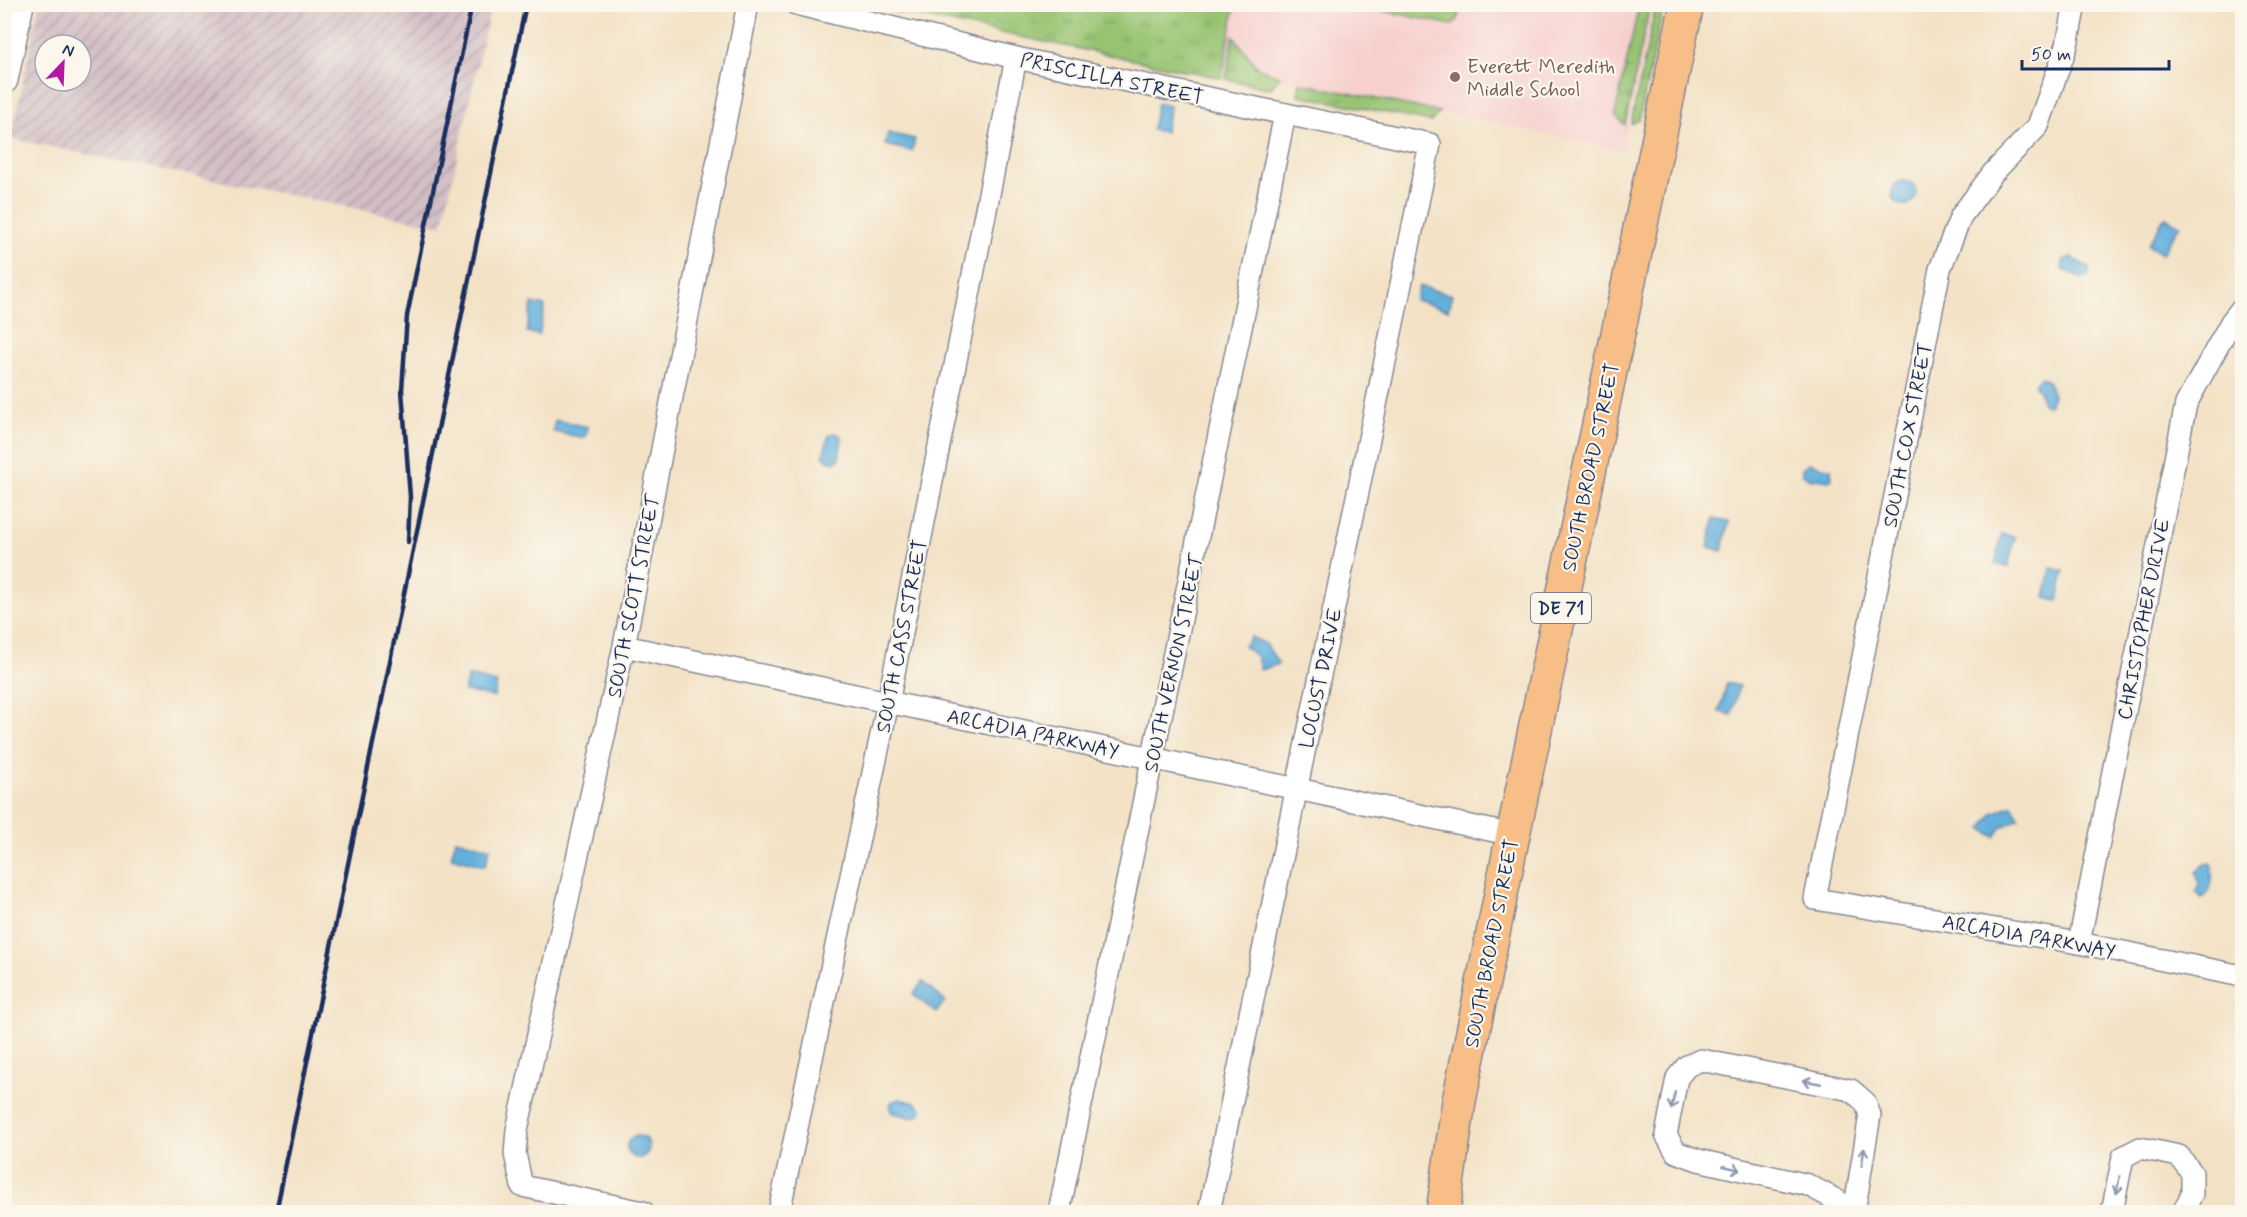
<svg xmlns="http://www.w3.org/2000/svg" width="2247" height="1217" font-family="Mynerve,sans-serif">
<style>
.built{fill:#f7d0ce}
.industrial{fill:url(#industrial-furrows);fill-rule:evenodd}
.grass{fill:url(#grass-tufts);stroke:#5a7a68;stroke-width:1.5}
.water{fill:#63b0dd;stroke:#3f709e;stroke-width:1.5}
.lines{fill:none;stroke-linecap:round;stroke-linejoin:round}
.minor-casing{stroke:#878892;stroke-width:24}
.tertiary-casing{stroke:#878892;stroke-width:30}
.primary-casing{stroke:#878892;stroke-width:36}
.minor{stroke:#fff;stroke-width:21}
.tertiary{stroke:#fff;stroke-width:27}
.primary{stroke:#f7be87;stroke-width:33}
.rail{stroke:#1b2f5e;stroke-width:4.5}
.oneway{stroke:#8d97ae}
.education-dot{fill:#8d6e63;stroke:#fbf7ec;stroke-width:2}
.labels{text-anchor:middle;stroke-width:4.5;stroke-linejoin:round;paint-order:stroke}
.shield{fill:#fbf7ec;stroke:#5e6b89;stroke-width:1.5}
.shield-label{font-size:18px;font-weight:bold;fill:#1b2f5e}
.education-label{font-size:20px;fill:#785e54;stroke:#fbf7ec;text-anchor:start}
.street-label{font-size:20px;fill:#1b2f5e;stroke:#fbf7ec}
</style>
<defs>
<pattern id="industrial-furrows" width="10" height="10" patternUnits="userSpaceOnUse" patternTransform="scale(1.5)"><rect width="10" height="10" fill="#d2bec4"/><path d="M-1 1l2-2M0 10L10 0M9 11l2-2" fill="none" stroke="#aa9ba2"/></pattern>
<pattern id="grass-tufts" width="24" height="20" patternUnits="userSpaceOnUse" patternTransform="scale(1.5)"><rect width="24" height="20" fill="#98c472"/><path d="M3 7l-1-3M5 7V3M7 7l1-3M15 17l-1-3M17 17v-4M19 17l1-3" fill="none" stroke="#7ba061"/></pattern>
</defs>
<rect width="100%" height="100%" fill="#fbf7ec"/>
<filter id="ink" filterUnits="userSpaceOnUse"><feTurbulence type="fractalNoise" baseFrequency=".0167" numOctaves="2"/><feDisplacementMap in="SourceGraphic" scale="12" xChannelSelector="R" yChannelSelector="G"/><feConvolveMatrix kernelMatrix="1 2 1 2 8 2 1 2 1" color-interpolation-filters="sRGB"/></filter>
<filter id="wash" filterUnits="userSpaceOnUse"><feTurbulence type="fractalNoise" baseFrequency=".008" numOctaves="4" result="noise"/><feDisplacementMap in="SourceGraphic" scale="24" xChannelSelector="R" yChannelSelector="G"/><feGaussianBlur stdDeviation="1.35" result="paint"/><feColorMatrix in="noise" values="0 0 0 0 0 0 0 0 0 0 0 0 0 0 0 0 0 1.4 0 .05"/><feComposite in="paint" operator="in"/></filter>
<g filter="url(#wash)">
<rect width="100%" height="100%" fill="#f3e2c6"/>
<!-- built -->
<polygon class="built" points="923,5 1655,5 1622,150"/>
<!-- industrial -->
<path class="industrial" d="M39,5H491L442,226L11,139ZM45,45H81V81H45Z"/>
<!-- grass -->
<g class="grass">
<polygon points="895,4 1235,4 1235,5 1222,78 893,11"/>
<polygon points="1354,5 1461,4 1461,5 1457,21 1452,25"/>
<polygon points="1639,5 1650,5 1625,125 1615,115"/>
<polygon points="1656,5 1664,5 1639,120 1631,124"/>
<polygon points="1233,36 1258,68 1280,76 1270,89 1226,79"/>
<polygon points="1300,83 1440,112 1431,122 1298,95"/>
</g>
<!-- water -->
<g class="water">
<polygon points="1157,103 1170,106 1165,132 1152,130"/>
<polygon points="888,133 915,139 912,151 885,145"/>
<circle cx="1904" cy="193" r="12"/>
<polygon points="2165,217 2180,225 2162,254 2148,245"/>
<polygon points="2071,257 2089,268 2089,276 2081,278 2062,269 2063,260"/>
<polygon points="1419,286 1452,295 1448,310 1415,300"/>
<polygon points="532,303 545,306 539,335 527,332"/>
<polygon points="2041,377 2049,382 2053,396 2049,405 2043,405 2039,390 2035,386 2035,382"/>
<polygon points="555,420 588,427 585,438 553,432"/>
<polygon points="834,433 839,434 842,438 839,460 834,462 826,459 823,455 829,435"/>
<polygon points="1809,463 1831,469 1832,479 1829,481 1808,478 1802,473 1802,468"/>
<polygon points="1714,519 1729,522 1722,551 1708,547"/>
<polygon points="2002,534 2015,537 2008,567 1995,564"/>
<polygon points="2051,568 2064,571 2058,601 2045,598"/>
<polygon points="1251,637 1266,644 1279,664 1260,670 1257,657 1244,646"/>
<polygon points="468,676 497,683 494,697 464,691"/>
<polygon points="1727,683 1739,686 1732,715 1719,712"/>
<polygon points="2012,805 2019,818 2001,828 1995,837 1982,829 1993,813"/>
<polygon points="456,839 490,848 485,866 451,857"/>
<path d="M2210,863L2212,866C2212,878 2214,892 2202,898L2196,892L2199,883L2196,872L2205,864Z"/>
<polygon points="923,982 945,1001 936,1013 913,994"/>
<polygon points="899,1099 916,1103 922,1109 921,1113 914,1118 893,1113 890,1110 891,1102"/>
<circle cx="638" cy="1147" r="11"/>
</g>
</g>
<g filter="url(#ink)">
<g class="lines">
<defs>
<g id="minor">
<polyline points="796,4 1016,58 1430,144 1209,1212"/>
<polyline points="2075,4 2067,45 2038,126 1993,173 1961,216 1940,269 1815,899 2079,943 2242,976"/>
<polyline points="624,646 1513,835"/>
<polyline points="2079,943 2186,404 2231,322 2242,308"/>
<polyline points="643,1212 522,1186 515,1154 517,1130 624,646 748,4"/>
<polyline points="779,1212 888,703 1016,58"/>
<polyline points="1059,1212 1285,114"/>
<polyline points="1850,1212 1838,1201 1808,1185 1698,1160 1676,1152 1666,1135 1677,1078 1687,1066 1701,1060 1851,1090 1865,1102 1870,1115 1854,1212"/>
<polyline points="2112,1212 2123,1157 2140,1148 2179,1156 2192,1173 2192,1194 2183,1212"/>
</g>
<polyline id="tertiary" points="4,80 20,4"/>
<polyline id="primary" points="1443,1212 1459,1101 1513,835 1687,4"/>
</defs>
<!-- minor casing -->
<use href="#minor" class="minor-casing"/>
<!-- tertiary casing -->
<use href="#tertiary" class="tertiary-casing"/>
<!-- primary casing -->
<use href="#primary" class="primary-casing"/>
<!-- minor -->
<use href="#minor" class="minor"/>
<!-- tertiary -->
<use href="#tertiary" class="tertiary"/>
<!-- primary -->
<use href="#primary" class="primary"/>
<!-- rail -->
<g class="rail">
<polyline points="408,542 410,497 402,390 407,316 472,4"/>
<polyline points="276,1212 526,4"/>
</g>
</g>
<!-- one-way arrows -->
<defs><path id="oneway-shaft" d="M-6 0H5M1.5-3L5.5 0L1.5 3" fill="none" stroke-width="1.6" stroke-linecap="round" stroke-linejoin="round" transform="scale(1.5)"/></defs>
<g class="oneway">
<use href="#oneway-shaft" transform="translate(1812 1082) rotate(-169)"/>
<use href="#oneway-shaft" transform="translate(1673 1101) rotate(102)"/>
<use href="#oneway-shaft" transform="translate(1863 1157) rotate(-81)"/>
<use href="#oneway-shaft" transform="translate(1732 1168) rotate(13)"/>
<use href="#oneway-shaft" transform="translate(2118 1185) rotate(101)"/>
</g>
</g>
<!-- markers -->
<circle class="education-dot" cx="1455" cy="77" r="6"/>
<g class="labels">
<!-- shield labels -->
<rect class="shield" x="1531" y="593" width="60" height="30" rx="4.5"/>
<g class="shield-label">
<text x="1561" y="614">DE 71</text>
</g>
<!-- education labels -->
<g class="education-label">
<text x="1467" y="73">Everett Meredith<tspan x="1467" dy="23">Middle School</tspan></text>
</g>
<!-- street labels -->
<g class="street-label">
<text transform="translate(1112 78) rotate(12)" y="7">PRISCILLA STREET</text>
<text transform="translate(1907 435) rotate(-79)" y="7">SOUTH COX STREET</text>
<text transform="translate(1590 467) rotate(-78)" y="7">SOUTH BROAD STREET</text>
<text transform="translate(633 596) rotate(-79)" y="7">SOUTH SCOTT STREET</text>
<text transform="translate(2143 619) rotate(-79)" y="7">CHRISTOPHER DRIVE</text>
<text transform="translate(901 636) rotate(-79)" y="7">SOUTH CASS STREET</text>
<text transform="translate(1173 663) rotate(-78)" y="7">SOUTH VERNON STREET</text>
<text transform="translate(1320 678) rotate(-78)" y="7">LOCUST DRIVE</text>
<text transform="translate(1033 733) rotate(12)" y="7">ARCADIA PARKWAY</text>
<text transform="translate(2029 936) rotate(10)" y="7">ARCADIA PARKWAY</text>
<text transform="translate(1491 943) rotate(-79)" y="7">SOUTH BROAD STREET</text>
</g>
</g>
<!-- margin -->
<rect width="2247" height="1217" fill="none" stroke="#fbf7ec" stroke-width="24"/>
<!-- north arrow -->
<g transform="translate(63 63) rotate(23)"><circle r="28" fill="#fbf7ec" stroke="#a1a7b3" stroke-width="1.5"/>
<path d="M0-4.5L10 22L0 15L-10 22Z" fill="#b5179e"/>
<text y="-9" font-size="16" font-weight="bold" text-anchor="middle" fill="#1b2f5e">N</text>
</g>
<!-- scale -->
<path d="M2022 60v9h147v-9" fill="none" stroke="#1b2f5e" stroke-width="3"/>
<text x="2031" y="60" font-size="18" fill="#1b2f5e" stroke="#fbf7ec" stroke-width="4.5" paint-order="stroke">50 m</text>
</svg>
